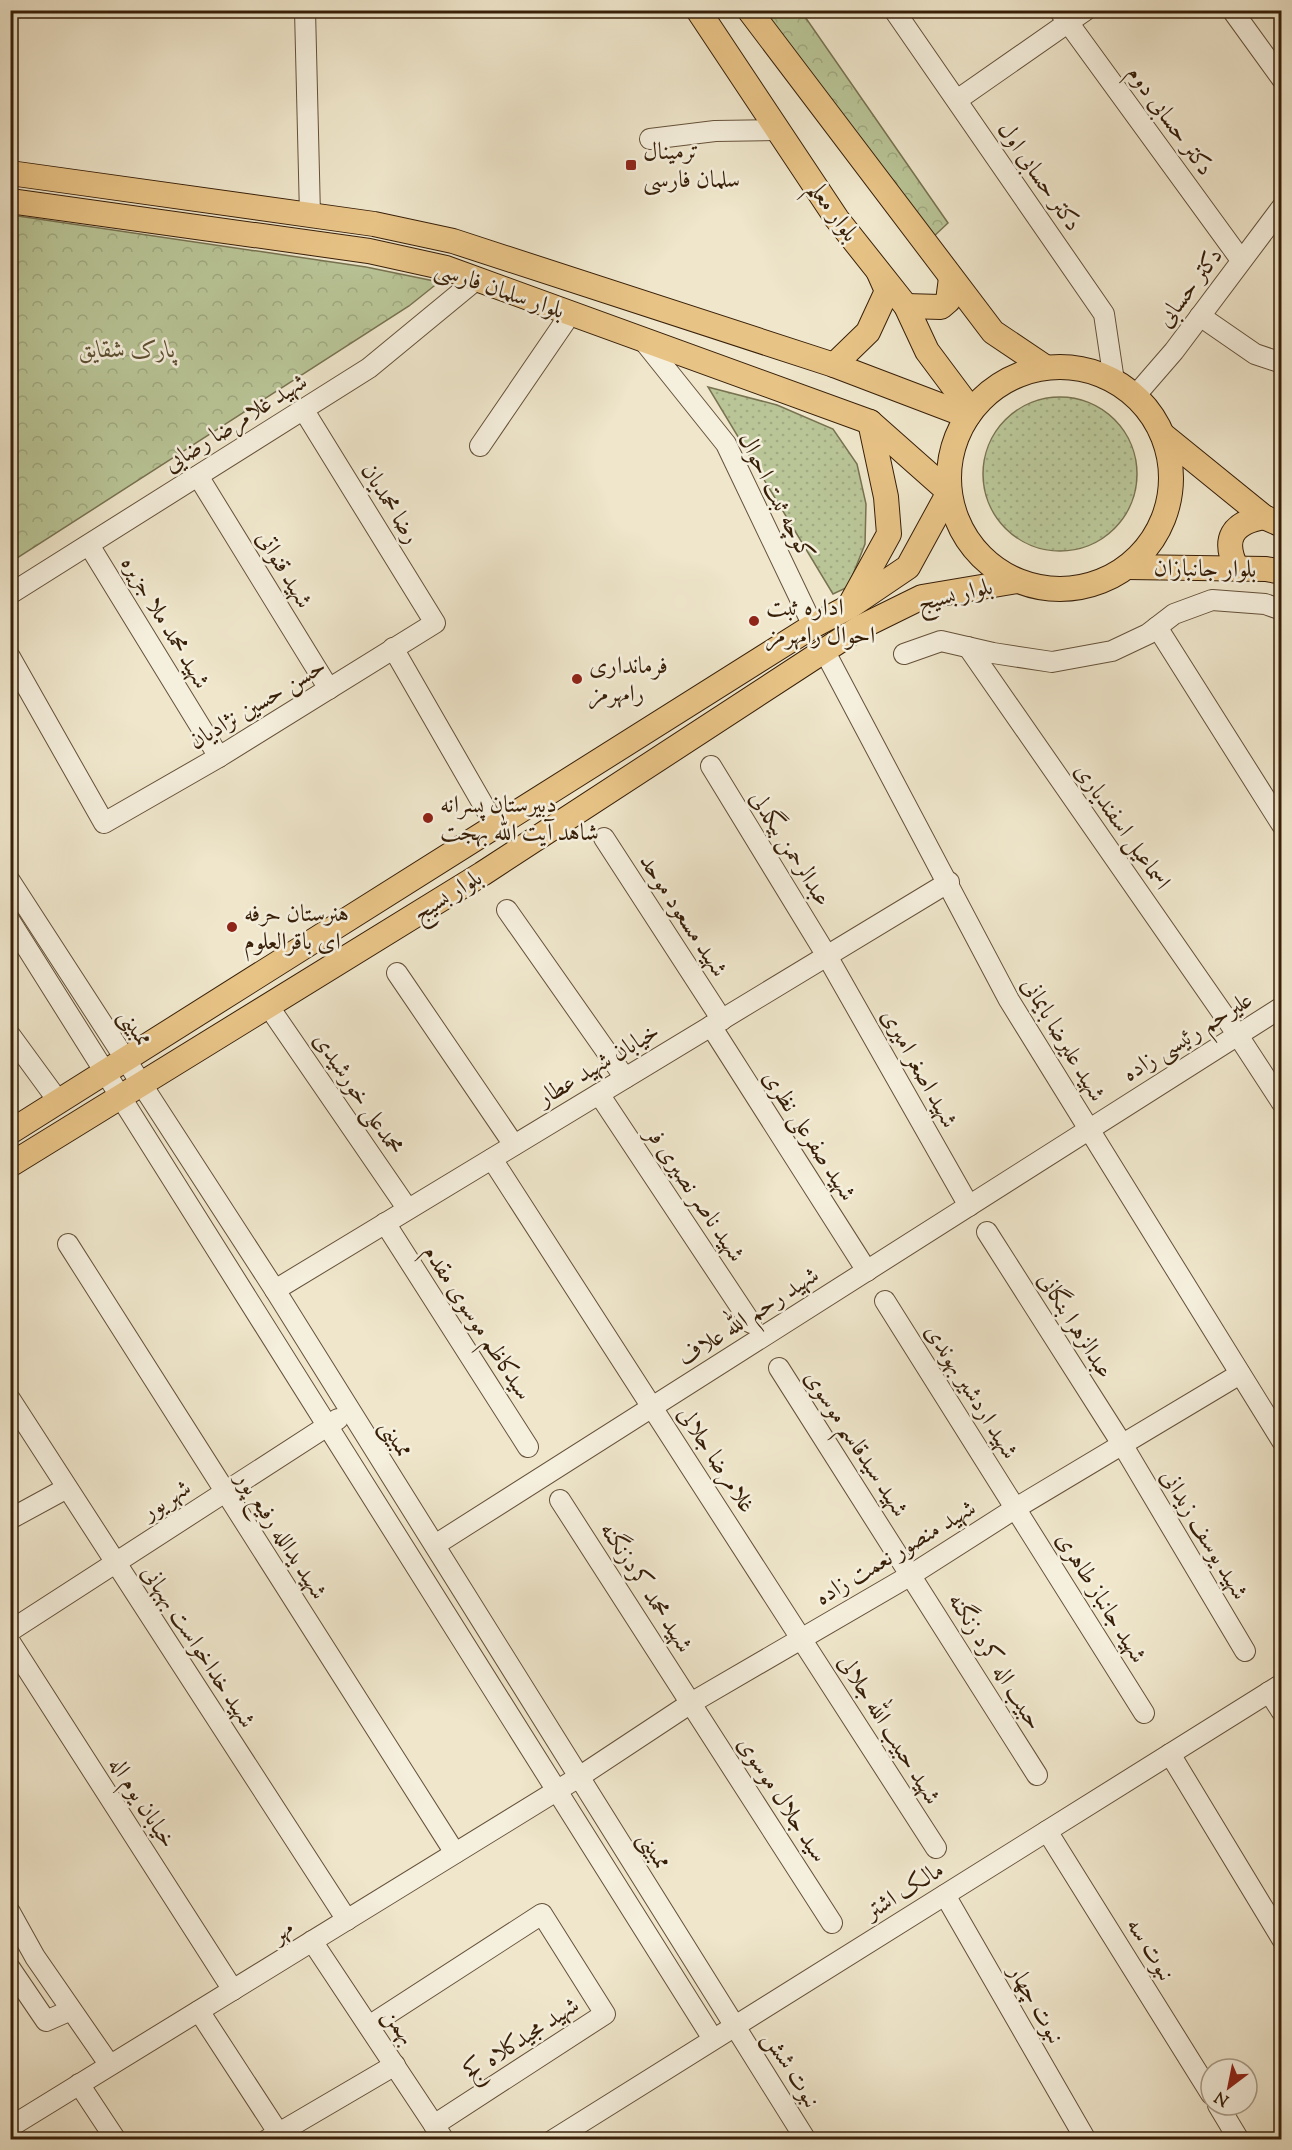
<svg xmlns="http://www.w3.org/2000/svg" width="1292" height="2150" font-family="'Sorts Mill Goudy',Amiri,serif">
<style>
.grass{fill:url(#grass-dots);stroke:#787250;stroke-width:1.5}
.forest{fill:url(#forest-crowns);stroke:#787250;stroke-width:1.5}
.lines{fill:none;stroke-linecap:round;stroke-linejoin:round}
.minor-casing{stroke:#655139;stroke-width:22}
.major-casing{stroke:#371f08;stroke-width:26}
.minor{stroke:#f5efdd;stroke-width:20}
.major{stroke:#e8c386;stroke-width:24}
.poi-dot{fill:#8f2418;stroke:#f5efdd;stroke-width:2}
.labels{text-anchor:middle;stroke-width:5;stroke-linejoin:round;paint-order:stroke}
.street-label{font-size:24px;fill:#371f08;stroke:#f5efdd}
.poi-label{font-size:24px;fill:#371f08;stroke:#f5efdd;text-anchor:start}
.park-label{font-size:24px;font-style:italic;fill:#5e5133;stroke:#f5efdd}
</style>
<defs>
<pattern id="grass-dots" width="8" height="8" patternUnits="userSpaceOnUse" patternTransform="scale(1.5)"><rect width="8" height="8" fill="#b9c597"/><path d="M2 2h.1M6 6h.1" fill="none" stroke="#a0a981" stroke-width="1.8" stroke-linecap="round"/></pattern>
<pattern id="forest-crowns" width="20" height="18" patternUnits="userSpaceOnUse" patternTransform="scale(1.5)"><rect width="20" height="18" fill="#b9c597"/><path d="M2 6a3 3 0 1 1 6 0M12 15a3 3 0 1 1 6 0" fill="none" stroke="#a0a981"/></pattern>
</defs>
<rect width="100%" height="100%" fill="#efe6cb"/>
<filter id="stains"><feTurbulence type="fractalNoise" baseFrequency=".00333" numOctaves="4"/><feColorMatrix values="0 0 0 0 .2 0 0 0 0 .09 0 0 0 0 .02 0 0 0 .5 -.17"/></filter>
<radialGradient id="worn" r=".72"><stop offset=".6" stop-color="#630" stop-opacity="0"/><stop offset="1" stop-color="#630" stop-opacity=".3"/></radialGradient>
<!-- grass -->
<g class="grass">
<polygon points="708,387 777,405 833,429 857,464 866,504 865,544 848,587 833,594"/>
<circle cx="1060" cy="474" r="77"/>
</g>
<!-- forest -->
<g class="forest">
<polygon points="761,11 801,11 948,223 931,239"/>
<polygon points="11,215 366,267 439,282 409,306 11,562"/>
</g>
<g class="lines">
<defs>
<g id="minor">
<polyline points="305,10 310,215"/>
<polyline points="894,10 1104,314 1114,381"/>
<polyline points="1059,10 1241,260"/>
<polyline points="1232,10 1282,79"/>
<polyline points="957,100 1086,10"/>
<polyline points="650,139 715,131 777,130"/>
<polyline points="1200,316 1255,354 1282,363"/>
<polyline points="642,339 726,444 813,626"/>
<polyline points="1135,396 1174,351 1282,207"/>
<polyline points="480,446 571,313"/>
<polyline points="198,476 329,689"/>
<polyline points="89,545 219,757"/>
<polyline points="10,594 369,368 477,279"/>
<polyline points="1157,627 1282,825"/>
<polyline points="968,647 1237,1034 1282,1103"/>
<polyline points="393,648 496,827"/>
<polyline points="825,652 1009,1000 1282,1441"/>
<polyline points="904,654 941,641 993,653 1052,662 1112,651 1148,634 1174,614 1212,600 1265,604 1282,610"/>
<polyline points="10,657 104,823 219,757 435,623 303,409"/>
<polyline points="711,766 827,956 969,1206"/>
<polyline points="604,838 722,1020"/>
<polyline points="10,881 275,1290 806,2140"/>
<polyline points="507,910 625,1078"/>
<polyline points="10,921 713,2039"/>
<polyline points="397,973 514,1145"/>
<polyline points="269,1007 407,1208"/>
<polyline points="711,1026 867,1271"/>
<polyline points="10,1035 59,1102"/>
<polyline points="599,1094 751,1323"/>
<polyline points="492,1159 936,1848"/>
<polyline points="385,1223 528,1447"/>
<polyline points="987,1232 1122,1444 1245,1651"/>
<polyline points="68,1244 455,1853"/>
<polyline points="275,1290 949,882"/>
<polyline points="885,1301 1144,1713"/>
<polyline points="779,1368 1037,1775"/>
<polyline points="10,1399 347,1920"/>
<polyline points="560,1500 832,1923"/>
<polyline points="10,1519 67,1488"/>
<polyline points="435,1545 1282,1007"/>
<polyline points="10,1631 338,1419"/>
<polyline points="10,1642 233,1990"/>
<polyline points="1269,1692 1282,1712"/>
<polyline points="1170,1754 1282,1939"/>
<polyline points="1047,1831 1211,2094"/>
<polyline points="945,1895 1086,2140"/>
<polyline points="10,1912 35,1957 109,2064"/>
<polyline points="312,1941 444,2140"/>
<polyline points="10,1968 46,2021 71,2010"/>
<polyline points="199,2011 283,2140"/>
<polyline points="369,2026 542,1914 605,2014 434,2125"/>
<polyline points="79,2084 116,2140"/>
<polyline points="1218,2105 1239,2140"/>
<polyline points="10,2127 579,1777 691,1703 911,1575 1016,1508 1240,1374"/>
<polyline points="267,2140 395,2065"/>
<polyline points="553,2140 1282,1684"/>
</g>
<g id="major">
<polyline points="698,10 837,219 906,306 927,351 971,410"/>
<polyline points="749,10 993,332 1045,367"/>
<polyline points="10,173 374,224 453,241 834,365 968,416"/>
<polyline points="10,201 369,251 446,268 870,422 949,492 908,567 849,607 813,626 10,1132"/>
<polyline points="906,306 941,307 948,301 951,278"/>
<polyline points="834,365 868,332 887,291 879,273"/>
<circle cx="1060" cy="478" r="111"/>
<polyline points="1163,435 1264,517 1282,525"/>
<polyline points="1128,567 1266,569 1282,572"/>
<path d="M1237,569C1222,539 1232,523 1264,517"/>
<polyline points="851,603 889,534 886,497 870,422"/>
<polyline points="10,1165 482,874 859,628 922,597 1017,581"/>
</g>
</defs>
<!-- minor casing -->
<use href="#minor" class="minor-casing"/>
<!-- major casing -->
<use href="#major" class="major-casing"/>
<!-- minor -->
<use href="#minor" class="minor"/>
<!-- major -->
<use href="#major" class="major"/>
</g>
<!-- markers -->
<g class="poi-dot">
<rect x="625" y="159" width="12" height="12" rx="3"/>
<circle cx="754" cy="621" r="6"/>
<circle cx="577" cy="679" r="6"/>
<circle cx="428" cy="818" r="6"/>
<circle cx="232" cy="927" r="6"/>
</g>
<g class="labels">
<!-- street labels -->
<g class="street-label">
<text transform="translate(1171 120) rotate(54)" y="8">دکتر حسابی دوم</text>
<text transform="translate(1040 176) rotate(55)" y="8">دکتر حسابی اول</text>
<text transform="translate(834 211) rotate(54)" y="8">بلوار معلم</text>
<text transform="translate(1189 287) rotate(-53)" y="8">دکتر حسابی</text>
<text transform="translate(500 289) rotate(19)" y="8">بلوار سلمان فارسی</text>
<text transform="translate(235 422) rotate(-32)" y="8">شهید غلامرضا رضایی</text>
<text transform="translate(777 496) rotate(63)" y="8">کوچه ثبت احوال</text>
<text transform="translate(391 503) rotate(58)" y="8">رضا محمدیان</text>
<text transform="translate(1205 568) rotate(1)" y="8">بلوار جانبازان</text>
<text transform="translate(285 569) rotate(59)" y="8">شهید قنواتی</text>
<text transform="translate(955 594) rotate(-13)" y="8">بلوار بسیج</text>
<text transform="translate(166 622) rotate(59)" y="8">شهید محمد ملا جزیره</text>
<text transform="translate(257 703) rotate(-31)" y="8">حسن حسین نژادیان</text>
<text transform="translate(1123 826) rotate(55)" y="8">اسماعیل اسفندیاری</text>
<text transform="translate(791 848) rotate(58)" y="8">عبدالرحمن بیگدلی</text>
<text transform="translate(447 895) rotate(-32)" y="8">بلوار بسیج</text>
<text transform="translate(684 915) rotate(57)" y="8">شهید مسعود موحد</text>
<text transform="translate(136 1027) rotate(56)" y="8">ممبینی</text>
<text transform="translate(1187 1036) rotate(-32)" y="8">علیرحم رئیسی زاده</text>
<text transform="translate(1064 1039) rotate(59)" y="8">شهید علیرضا بایمانی</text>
<text transform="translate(598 1064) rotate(-31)" y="8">خیابان شهید عطار</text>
<text transform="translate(920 1068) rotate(61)" y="8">شهید اصغر امیری</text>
<text transform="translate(359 1093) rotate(56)" y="8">محمدعلی خورشیدی</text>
<text transform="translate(810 1135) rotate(57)" y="8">شهید صفرعلی نظری</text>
<text transform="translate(696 1194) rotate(56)" y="8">شهید ناصر نصیری فر</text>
<text transform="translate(748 1316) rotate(-33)" y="8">شهید رحم الله علاف</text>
<text transform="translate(478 1322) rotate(57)" y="8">سیدکاظم موسوی مقدم</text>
<text transform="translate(1076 1325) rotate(58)" y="8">عبدالزهرا بنگانی</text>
<text transform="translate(972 1391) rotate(58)" y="8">شهید اردشیر بهوندی</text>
<text transform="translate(397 1438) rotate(58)" y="8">ممبینی</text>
<text transform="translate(857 1443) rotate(57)" y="8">شهید سیدقاسم موسوی</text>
<text transform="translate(717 1459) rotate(57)" y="8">غلامرضا جلالی</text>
<text transform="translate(166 1499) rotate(-33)" y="8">شهریور</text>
<text transform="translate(1205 1534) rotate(59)" y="8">شهید یوسف زیدانی</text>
<text transform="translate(282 1535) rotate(57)" y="8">شهید یدالله رفیع پور</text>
<text transform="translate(895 1552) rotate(-31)" y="8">شهید منصور نعمت زاده</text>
<text transform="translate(647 1587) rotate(57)" y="8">شهید محمد کردزنگنه</text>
<text transform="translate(1102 1597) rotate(58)" y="8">شهید جانباز طاهری</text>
<text transform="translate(199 1646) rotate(57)" y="8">شهید خداخواست بهبهانی</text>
<text transform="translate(996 1661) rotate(58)" y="8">حبیب اله کرد زنگنه</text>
<text transform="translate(890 1729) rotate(58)" y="8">شهید حبیب الله جلالی</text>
<text transform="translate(783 1799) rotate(57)" y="8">سید جلال موسوی</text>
<text transform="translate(143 1802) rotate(57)" y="8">خیابان یوم اله</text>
<text transform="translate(655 1850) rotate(58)" y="8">ممبینی</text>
<text transform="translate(904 1890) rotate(-32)" y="8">مالک اشتر</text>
<text transform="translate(282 1930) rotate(-32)" y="8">مهر</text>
<text transform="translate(1151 1949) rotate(58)" y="8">نبوت سه</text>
<text transform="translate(1037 2004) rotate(60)" y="8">نبوت چهار</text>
<text transform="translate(400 2026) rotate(56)" y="8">بهمن</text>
<text transform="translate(521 2038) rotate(-33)" y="8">شهید مجیدکلاه کج</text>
<text transform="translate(792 2069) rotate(58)" y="8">نبوت شش</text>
</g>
<!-- poi labels -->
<g class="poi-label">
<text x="643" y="159">ترمینال<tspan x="643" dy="28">سلمان فارسی</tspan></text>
<text x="766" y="615">اداره ثبت<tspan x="766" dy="28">احوال رامهرمز</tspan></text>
<text x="589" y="673">فرمانداری<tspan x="589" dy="28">رامهرمز</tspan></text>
<text x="440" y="812">دبیرستان پسرانه<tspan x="440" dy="28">شاهد آیت الله بهجت</tspan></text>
<text x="244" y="921">هنرستان حرفه<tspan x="244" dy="28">ای باقرالعلوم</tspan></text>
</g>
<!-- park labels -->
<g class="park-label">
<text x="127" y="357">پارک شقایق</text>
</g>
</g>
<!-- margin -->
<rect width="1292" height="2150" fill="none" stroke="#efe6cb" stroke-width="36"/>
<rect x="12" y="12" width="1268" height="2126" fill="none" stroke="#371f08" stroke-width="3"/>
<rect x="18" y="18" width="1256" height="2114" fill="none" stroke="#371f08" stroke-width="1.5"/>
<!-- north arrow -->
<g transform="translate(1229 2087) rotate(212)"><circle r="28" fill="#f5efdd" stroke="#a99c88" stroke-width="1.5"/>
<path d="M0-4.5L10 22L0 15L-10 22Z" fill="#8f2418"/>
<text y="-9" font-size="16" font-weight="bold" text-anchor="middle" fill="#371f08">N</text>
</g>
<rect width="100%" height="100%" filter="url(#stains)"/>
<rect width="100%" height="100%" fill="url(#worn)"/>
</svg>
